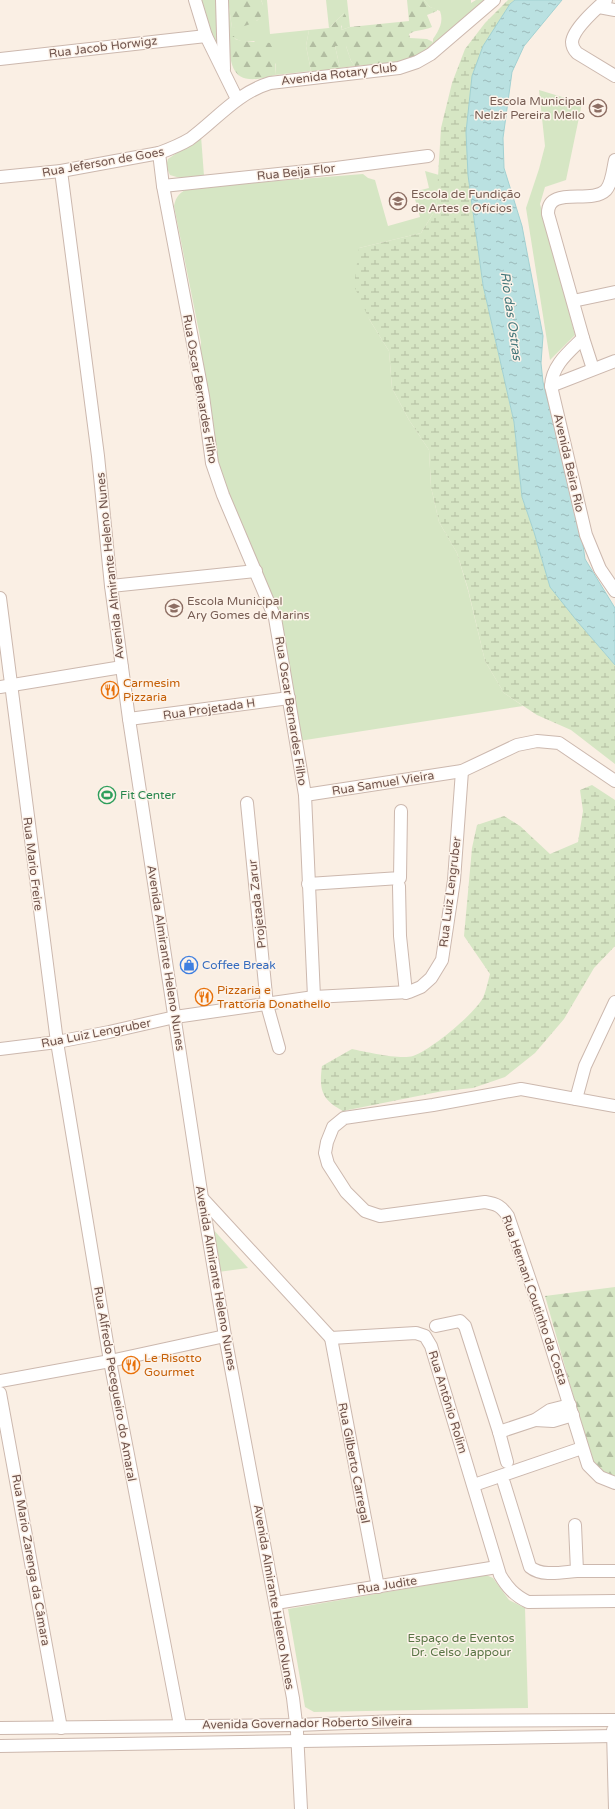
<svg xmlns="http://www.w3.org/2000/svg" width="615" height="1809" font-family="'Varela Round',sans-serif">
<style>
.green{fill:#d6e6c4}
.forest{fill:url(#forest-firs)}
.wetland{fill:url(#wetland-marsh)}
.water{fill:url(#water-ripples);stroke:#a2d1d2}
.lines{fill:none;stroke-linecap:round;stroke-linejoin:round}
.minor-casing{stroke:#ccb8ae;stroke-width:14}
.minor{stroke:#fff;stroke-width:12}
.labels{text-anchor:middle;stroke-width:3;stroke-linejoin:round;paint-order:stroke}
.street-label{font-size:12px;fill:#70544c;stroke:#fdf3ea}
.education-label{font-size:12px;fill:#785e54;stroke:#fdf3ea;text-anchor:start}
.food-label{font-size:12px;fill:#c56008;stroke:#fdf3ea;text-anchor:start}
.leisure-label{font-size:12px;fill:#27864d;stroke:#fdf3ea;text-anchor:start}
.shop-label{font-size:12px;fill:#366cbe;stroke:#fdf3ea;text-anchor:start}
.park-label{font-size:12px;fill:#597545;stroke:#fdf3ea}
.water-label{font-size:13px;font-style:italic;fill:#45787b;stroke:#fdf3ea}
</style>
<defs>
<pattern id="forest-firs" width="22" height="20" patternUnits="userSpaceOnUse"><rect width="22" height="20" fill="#d6e6c4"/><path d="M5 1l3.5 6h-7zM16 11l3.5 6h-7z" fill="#b2bda1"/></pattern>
<pattern id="wetland-marsh" width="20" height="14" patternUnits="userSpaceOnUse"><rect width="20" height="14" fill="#d6e6c4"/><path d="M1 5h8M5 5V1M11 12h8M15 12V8" fill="none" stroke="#b2bda1"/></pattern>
<pattern id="water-ripples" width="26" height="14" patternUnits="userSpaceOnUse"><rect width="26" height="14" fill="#bae1e1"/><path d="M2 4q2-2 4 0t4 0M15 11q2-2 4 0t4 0" fill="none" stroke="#9cb9b9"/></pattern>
</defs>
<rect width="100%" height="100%" fill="#faefe4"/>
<!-- green -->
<g class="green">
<polygon points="198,0 219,0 217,48"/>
<path d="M228,0L232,28L258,20C261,13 265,7 261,0H267L270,34L309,30L306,46L311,71L275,75L276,64L254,41L243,42L229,36Z"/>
<polygon points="326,0 347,0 350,27 341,30 344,13 329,28"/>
<path d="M424,0H471V3L476,0H488L427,51L433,42V39C439,30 444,22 440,11L430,7Z"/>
<polygon points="335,46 346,46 351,61 355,66 340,68"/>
<polygon points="539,90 582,103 566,180 545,187 540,204 575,335 550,360 526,208 539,169 545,146"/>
<polygon points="201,136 204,176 180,178 170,175 166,166 168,159"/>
<path d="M425,171L439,175L436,209L421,233L359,248L369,319L389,351L392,388L409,420L429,450L431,487L439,522L457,553L468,590L485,661L504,693L523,706L299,741L280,613L223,483L216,458L200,361L201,342L174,206C176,196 180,192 190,188L363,174L368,178L375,180L388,226L420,217L413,192L429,188Z"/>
<polygon points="210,1226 248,1268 218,1272"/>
<polygon points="486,1575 493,1578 509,1600 525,1608 528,1708 314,1712 305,1707 288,1609"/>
</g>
<!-- forest -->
<g class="forest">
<path d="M228,0H261C271,20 247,27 232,28Z"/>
<path d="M407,0H424L430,7L437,9V11L427,15L432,27C423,31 417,29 409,34L410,38L427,39L433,42C417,66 382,63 355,66L351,61L346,46H335L340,68L317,72L311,71L306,46L309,30L329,28L344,13L346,16L347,22L341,26V30L350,27L409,21Z"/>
<path d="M229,36H234L235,39C246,43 259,41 270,43L276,55L275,75C236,87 229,73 229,36Z"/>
<polygon points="615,1287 615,1478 602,1473 591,1459 545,1296"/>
</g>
<!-- wetland -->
<g class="wetland">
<polygon points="508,0 515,0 510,4 473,212 483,285 514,422 522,497 534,532 577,621 615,665 615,764 571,730 537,715 504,693 485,661 468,589 457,553 439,522 431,487 429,450 409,420 392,388 389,351 369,319 354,286 359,248 421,233 436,209 441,128 452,83 465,49 485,23"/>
<path d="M592,785L615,800V946L594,968L564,1019L535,1053L505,1077L473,1088L443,1091L343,1111C321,1099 319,1089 322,1066L352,1049C366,1052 401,1060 413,1056C431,1050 473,1015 483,998C486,991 488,981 490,974L464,936L472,848L477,825L504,816L520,826L550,854L578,842L583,811L580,790Z"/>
</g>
<!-- water -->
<polygon class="water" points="515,0 562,0 524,46 512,72 503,138 504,168 522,226 543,336 541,363 543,382 581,531 585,559 615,608 615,665 577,621 550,587 534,532 522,497 514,422 483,285 468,175 466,132 472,76 483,46 510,4"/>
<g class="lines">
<defs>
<g id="minor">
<polyline points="195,0 206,36 237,99"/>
<polyline points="222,0 224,69"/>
<path d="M606,0C597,8 573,29 572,42C572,47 574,50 577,53L615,76"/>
<polyline points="599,7 615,10"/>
<polyline points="0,59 206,36"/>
<polyline points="159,153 163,186 203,396 212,463 223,495 275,618 305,795 314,997"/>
<path d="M615,160C613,169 612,183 606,190C591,205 547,185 548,214L583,338C569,352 552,365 551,386L586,535L600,569L615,591"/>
<polyline points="61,171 98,456 111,586 129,719 202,1198 225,1336 293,1698 297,1732 301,1809"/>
<path d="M0,177L61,171L159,153C170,149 180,145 190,139C217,119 237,93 270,83L399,68L417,62L431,54L494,0"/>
<polyline points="163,186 336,168 428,156"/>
<polyline points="573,301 615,292"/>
<polyline points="583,338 593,369"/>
<polyline points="551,386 615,361"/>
<polyline points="111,586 256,571"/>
<polyline points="0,598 57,1042 110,1361 180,1725"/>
<polyline points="0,687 122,667"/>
<polyline points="129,719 289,698"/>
<polyline points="305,795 462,771 517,745 537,741 559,743 615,781"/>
<polyline points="247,803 267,1005 279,1048"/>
<polyline points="308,884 400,878 401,811"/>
<polyline points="399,886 400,936 406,993"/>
<polyline points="0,1049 57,1042 109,1032 175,1017 314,997 409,992 421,987 431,978 442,960 454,880 462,771"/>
<polyline points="576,1099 585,1066 615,1002"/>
<path d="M615,1106L521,1089L433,1105L344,1118L333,1127L327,1142L325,1153L328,1164L346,1192L365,1211L380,1216L485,1202C497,1204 501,1206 508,1216L536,1298L588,1465L600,1477L615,1483"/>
<path d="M202,1198L331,1338L416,1333L425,1336L431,1346L500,1575C507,1587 514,1595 528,1602L615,1601"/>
<polyline points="436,1326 460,1321 465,1326 499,1432 507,1462"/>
<polyline points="331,1338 378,1587"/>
<polyline points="0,1381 110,1361 225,1336"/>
<polyline points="0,1393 61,1728"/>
<polyline points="535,1420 553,1421 573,1415"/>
<polyline points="499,1432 535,1420 550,1410 570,1405"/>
<path d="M504,1483L530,1567C542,1577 563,1572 577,1571L575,1525"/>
<polyline points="474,1485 582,1448"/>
<polyline points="577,1571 615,1571"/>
<polyline points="276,1603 497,1567"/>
<polyline points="0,1728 297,1725 398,1721 615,1720"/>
<polyline points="613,1730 615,1809"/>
<polyline points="0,1746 615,1736"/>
</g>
</defs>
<!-- minor casing -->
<use href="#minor" class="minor-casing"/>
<!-- minor -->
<use href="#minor" class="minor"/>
</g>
<!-- icons -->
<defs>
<symbol id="school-ring" viewBox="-11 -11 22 22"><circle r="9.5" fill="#fdf3ea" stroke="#8d6e63" stroke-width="1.5"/><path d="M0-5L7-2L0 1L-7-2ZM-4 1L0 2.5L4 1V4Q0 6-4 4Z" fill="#8d6e63"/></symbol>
<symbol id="restaurant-ring" viewBox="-11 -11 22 22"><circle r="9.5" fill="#fdf3ea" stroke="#e8710a" stroke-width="1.5"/><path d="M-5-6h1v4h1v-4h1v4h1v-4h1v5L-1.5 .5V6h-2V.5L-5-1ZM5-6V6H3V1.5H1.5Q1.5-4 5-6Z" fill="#e8710a"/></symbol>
<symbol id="stadium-ring" viewBox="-11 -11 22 22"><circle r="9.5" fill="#fdf3ea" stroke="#2e9e5b" stroke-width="1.5"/><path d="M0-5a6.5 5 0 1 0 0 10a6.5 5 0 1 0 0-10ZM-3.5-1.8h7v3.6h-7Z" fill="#2e9e5b"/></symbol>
<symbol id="shop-ring" viewBox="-11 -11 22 22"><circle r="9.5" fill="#fdf3ea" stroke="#3f7fe0" stroke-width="1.5"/><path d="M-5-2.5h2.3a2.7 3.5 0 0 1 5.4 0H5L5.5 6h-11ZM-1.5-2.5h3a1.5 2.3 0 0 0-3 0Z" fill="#3f7fe0"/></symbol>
</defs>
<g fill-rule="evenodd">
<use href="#school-ring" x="588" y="98" width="20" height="20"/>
<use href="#school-ring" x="388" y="191" width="20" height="20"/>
<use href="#school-ring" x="164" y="598" width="20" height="20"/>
<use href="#restaurant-ring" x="100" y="680" width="20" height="20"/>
<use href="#stadium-ring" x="97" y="785" width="20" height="20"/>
<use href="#shop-ring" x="179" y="955" width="20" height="20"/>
<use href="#restaurant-ring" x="194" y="987" width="20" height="20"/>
<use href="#restaurant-ring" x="121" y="1355" width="20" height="20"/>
</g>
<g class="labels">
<!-- street labels -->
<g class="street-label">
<text transform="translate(103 47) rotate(-7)" y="4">Rua Jacob Horwigz</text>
<text transform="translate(339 74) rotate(-7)" y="4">Avenida Rotary Club</text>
<text transform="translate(103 162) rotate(-10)" y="4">Rua Jeferson de Goes</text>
<text transform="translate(296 172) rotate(-6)" y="4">Rua Beija Flor</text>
<text transform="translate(200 389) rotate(80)" y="4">Rua Oscar Bernardes Filho</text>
<text transform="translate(569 463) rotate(77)" y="4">Avenida Beira Rio</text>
<text transform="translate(110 566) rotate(-96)" y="4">Avenida Almirante Heleno Nunes</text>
<text transform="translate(209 709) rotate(-8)" y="4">Rua Projetada H</text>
<text transform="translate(291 711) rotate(81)" y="4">Rua Oscar Bernardes Filho</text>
<text transform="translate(383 783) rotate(-9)" y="4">Rua Samuel Vieira</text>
<text transform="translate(33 864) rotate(83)" y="4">Rua Mario Freire</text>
<text transform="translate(450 892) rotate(-83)" y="4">Rua Luiz Lengruber</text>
<text transform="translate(257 904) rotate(-96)" y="4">Projetada Zarur</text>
<text transform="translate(166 958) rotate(81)" y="4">Avenida Almirante Heleno Nunes</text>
<text transform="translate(96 1033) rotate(-11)" y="4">Rua Luiz Lengruber</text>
<text transform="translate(216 1278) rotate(80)" y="4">Avenida Almirante Heleno Nunes</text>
<text transform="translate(535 1300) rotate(71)" y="4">Rua Hernani Coutinho da Costa</text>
<text transform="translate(115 1384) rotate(80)" y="4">Rua Alfredo Pecegueiro do Amaral</text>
<text transform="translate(448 1402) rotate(73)" y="4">Rua Antônio Rolim</text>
<text transform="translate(354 1463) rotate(79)" y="4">Rua Gilberto Carregal</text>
<text transform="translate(31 1560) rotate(80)" y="4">Rua Mario Zarenga da Câmara</text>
<text transform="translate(387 1585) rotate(-9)" y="4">Rua Judite</text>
<text transform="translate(274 1597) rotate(80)" y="4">Avenida Almirante Heleno Nunes</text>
<text transform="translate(307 1723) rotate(-1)" y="4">Avenida Governador Roberto Silveira</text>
</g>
<!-- education labels -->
<g class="education-label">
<text x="585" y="105" text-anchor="end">Escola Municipal<tspan x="585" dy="14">Nelzir Pereira Mello</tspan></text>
<text x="411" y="198">Escola de Fundição<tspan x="411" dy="14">de Artes e Ofícios</tspan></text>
<text x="187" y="605">Escola Municipal<tspan x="187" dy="14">Ary Gomes de Marins</tspan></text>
</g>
<!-- food labels -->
<g class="food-label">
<text x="123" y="687">Carmesim<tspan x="123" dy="14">Pizzaria</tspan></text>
<text x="217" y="994">Pizzaria e<tspan x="217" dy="14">Trattoria Donathello</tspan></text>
<text x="144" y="1362">Le Risotto<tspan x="144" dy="14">Gourmet</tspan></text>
</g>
<!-- leisure labels -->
<g class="leisure-label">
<text x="120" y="799">Fit Center</text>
</g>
<!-- shop labels -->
<g class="shop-label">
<text x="202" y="969">Coffee Break</text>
</g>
<!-- park labels -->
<g class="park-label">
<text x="461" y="1642">Espaço de Eventos<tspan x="461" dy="14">Dr. Celso Jappour</tspan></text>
</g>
<!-- water labels -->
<g class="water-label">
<text transform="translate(512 316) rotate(82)" y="5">Rio das Ostras</text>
</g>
</g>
</svg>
